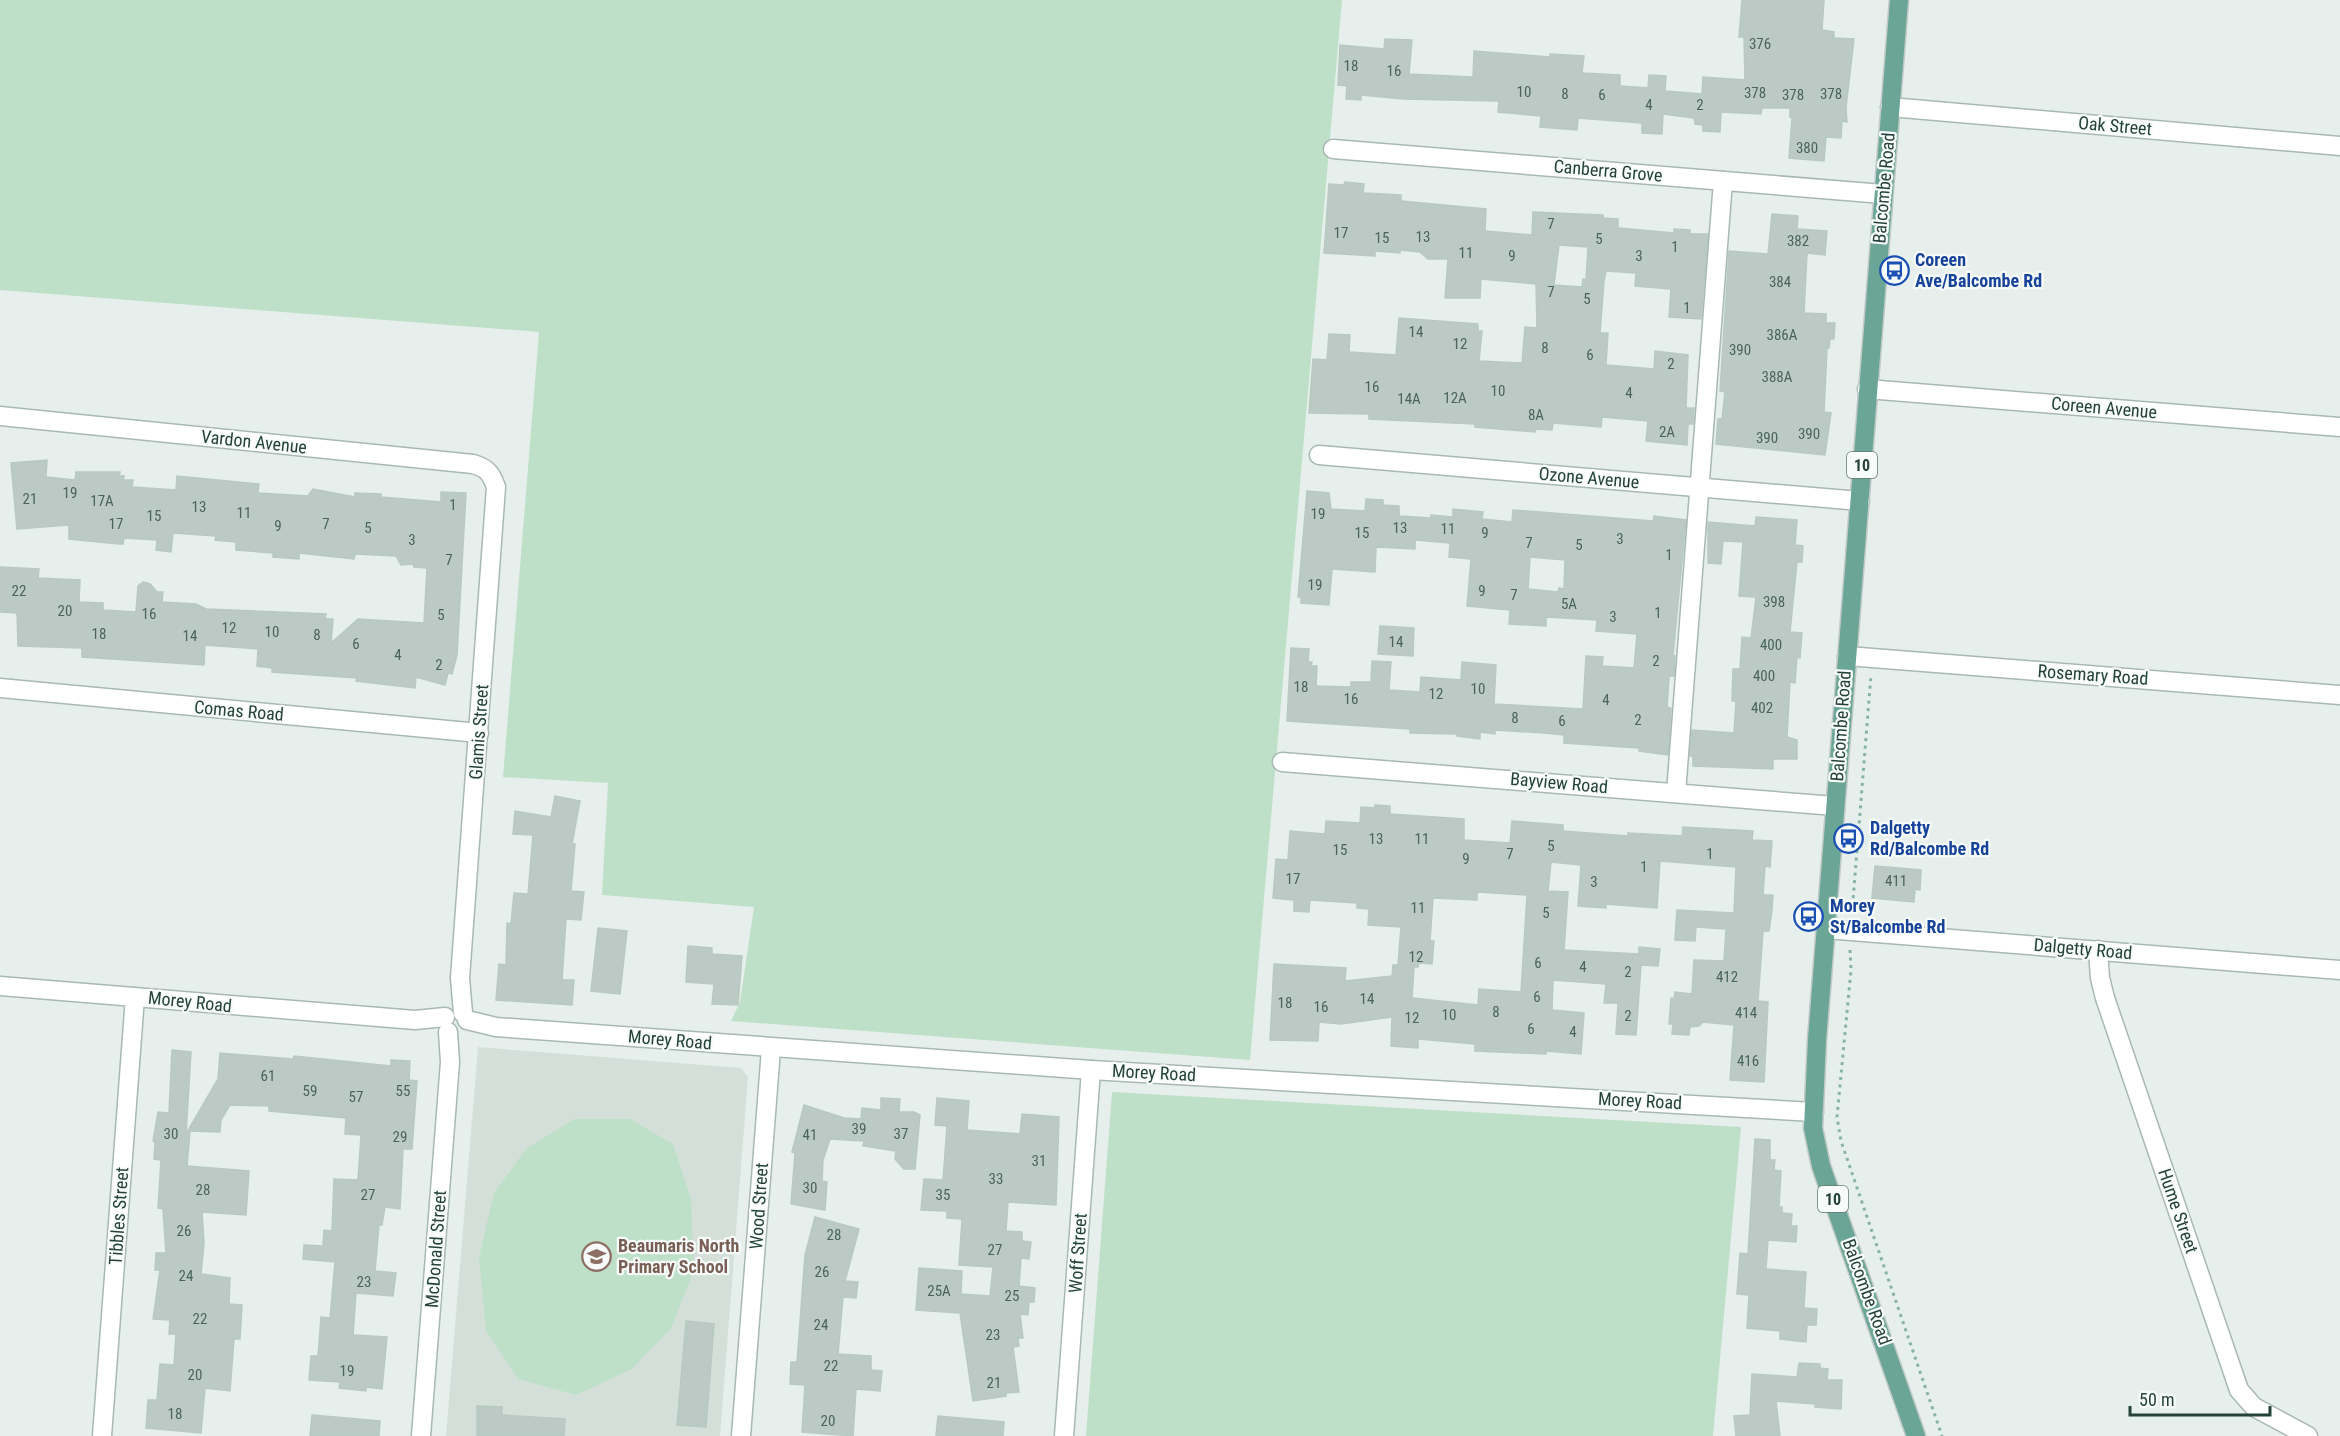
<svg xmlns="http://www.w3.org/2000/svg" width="2340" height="1436" font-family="'Roboto Condensed',sans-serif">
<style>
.built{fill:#d4dfda}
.green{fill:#bfe0c8}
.building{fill:#bbcac4;stroke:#b8c9c2;stroke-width:1.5;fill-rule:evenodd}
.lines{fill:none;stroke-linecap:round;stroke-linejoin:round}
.minor-casing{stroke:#a8b8b2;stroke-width:21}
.major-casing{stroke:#c2cac8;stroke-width:21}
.path{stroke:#86b3a5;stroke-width:3;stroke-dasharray:3 4.5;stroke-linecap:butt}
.minor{stroke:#fff;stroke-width:18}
.major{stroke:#6aa596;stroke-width:18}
.labels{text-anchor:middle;stroke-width:4.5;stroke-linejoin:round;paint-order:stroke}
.number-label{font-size:15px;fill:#4a645c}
.shield{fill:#f7fbf9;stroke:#637a73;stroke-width:1.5}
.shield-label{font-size:16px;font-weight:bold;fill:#24423a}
.street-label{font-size:18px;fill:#24423a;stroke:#f7fbf9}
.transit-label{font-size:18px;font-weight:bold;fill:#164399;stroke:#f7fbf9;text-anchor:start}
.education-label{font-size:18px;font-weight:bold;fill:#785e54;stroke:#f7fbf9;text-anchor:start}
</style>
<rect width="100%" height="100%" fill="#e6efeb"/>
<!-- built -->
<polygon class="built" points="478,1047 741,1068 748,1077 720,1436 446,1436"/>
<!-- green -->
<g class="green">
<polygon points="0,0 1342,0 1250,1060 731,1021 740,1002 754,907 602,895 608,783 503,777 539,332 0,290"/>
<polygon points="1112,1092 1741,1127 1713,1436 1086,1436"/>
<polygon points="574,1119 630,1119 673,1144 691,1199 694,1270 671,1328 632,1369 576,1395 518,1379 486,1331 479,1257 494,1193 526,1149"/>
</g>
<!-- building -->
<g class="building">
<polygon points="1742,0 1824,0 1822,30 1834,32 1834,38 1854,39 1846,107 1847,122 1842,121 1841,138 1826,137 1824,161 1789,158 1792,118 1790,117 1790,108 1762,108 1761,114 1721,112 1720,132 1703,131 1703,125 1695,124 1694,118 1663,114 1662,134 1642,133 1642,123 1578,118 1577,130 1540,127 1541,116 1498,112 1499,101 1403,99 1361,95 1361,100 1346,99 1347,86 1338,85 1340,45 1384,49 1385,39 1412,40 1409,74 1473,77 1474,51 1550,57 1550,54 1584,56 1582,73 1620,75 1620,86 1648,88 1649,75 1666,76 1665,91 1702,94 1703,77 1745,80 1744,37 1739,37"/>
<path d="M1345,182L1364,184L1363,193L1401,195V201L1486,209L1485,231L1532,235L1533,212L1603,215V218L1618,219V228L1674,233V229L1690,230V234H1708L1701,319L1669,317L1671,289L1635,286L1636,273L1606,271L1604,281L1600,333H1608L1606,365L1654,369L1655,351L1688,355L1686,408H1694L1693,424H1688L1687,445L1646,441L1648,421L1602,417L1601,427L1553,423L1552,430L1535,429V432L1475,427V424L1369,419V414L1309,413L1313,359L1327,360L1329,334L1350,335L1349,352L1396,355L1399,318L1478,324V331H1482L1479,361L1522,363L1525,327L1537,328L1536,284L1481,279L1480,298H1445L1448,259H1428L1420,252L1400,250V253L1375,251V256L1324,253L1329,184L1344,185ZM1559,245L1588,247L1586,280L1583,279L1582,287L1554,285Z"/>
<polygon points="1772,214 1798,216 1797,229 1827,231 1825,255 1807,253 1804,313 1826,314 1826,323 1835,323 1834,339 1830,339 1829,348 1827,348 1824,412 1831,413 1825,455 1716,444 1718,419 1722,419 1725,392 1720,391 1729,251 1768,254"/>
<polygon points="47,460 46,477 75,480 76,472 120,472 119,476 124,476 123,480 133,480 132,487 176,490 177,476 259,484 258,493 308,496 313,489 355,497 355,493 381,494 381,497 441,502 441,492 466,493 457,655 452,674 448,673 445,685 416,677 415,688 356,681 357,678 272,672 272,668 257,666 258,649 205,645 204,665 82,657 82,648 18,646 17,613 0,612 0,567 39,569 38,578 80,580 79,602 103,603 103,610 136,612 138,586 143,582 150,584 157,592 163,592 162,602 196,604 206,609 326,614 325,619 333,619 331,643 358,619 424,623 427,568 414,567 413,564 401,565 396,556 355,554 354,559 299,553 299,559 273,557 273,553 236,550 236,542 215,540 216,536 173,533 171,552 156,550 157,540 124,538 123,544 119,544 69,539 69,525 17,529 11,463"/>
<path d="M1307,491L1329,493L1331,509L1365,511L1366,499L1383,500V505L1399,506V516L1431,518V515L1453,517V509L1483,512L1482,519L1512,522L1513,510L1653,521L1654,516L1686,520L1673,655L1675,656L1674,676H1669L1667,707L1671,708L1668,755L1639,751V748L1564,743V735L1544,733L1495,730V734L1480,732V739L1457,736V734L1410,733V729L1287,721L1291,648L1309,649L1308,662H1312L1311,666H1317L1316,686L1351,687V682H1371L1372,661L1391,662L1389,690L1420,692L1421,677L1461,680L1462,662L1496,665L1494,704L1583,709L1586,656L1603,657L1602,666L1634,668L1637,634L1596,631L1597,620L1546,617V626L1509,624L1510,610L1467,606L1471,559L1449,557L1450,543L1415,540V549L1376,547L1375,572L1332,569L1329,605L1301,603V597H1298ZM1530,557L1565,560L1564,589L1559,588L1558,592L1528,589Z"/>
<polygon points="1756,517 1797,520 1795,545 1803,546 1802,562 1797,562 1790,632 1802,633 1800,658 1797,657 1795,683 1790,682 1787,737 1797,740 1797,759 1773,759 1773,769 1693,766 1693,756 1690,756 1692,730 1734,733 1736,701 1732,701 1733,669 1740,669 1742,637 1751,638 1756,597 1739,596 1743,542 1723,541 1721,564 1708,563 1708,522 1755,526"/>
<polygon points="1380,626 1414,628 1413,656 1378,654"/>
<polygon points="555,796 580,801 572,844 575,844 571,891 584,892 581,920 566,919 562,980 574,980 572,1005 496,1000 499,964 506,965 507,923 511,924 514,893 528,894 533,835 513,834 515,811 551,817"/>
<path d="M1375,805L1390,806V814L1464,819V840L1510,843L1512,821L1563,825V831L1628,836V833L1682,836L1683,827L1753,831L1752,840L1772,841L1770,867L1765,866L1763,895H1773L1772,910L1769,931H1763L1758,1001L1768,1002L1764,1082L1730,1080L1734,1025L1703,1022L1699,1026L1690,1027L1689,1035L1672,1034L1673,1024H1669L1671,998L1674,999L1675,992L1692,994L1694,960L1724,961L1726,929L1696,927L1695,941L1675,940L1677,910L1734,913L1736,867L1660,861L1657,908L1606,904V908L1578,906L1581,865L1551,862L1548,891L1568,892L1564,950L1639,954V947L1660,949L1658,966L1641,965L1636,1035L1616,1034L1618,1003H1604L1606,984L1553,980L1552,1010L1584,1013L1581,1054L1546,1051V1054L1475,1051V1044L1418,1039V1048L1391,1046L1392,1017L1341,1024L1319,1022L1318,1041L1270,1040L1274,964L1346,968L1345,981L1392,976L1393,965H1398L1401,927L1368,925L1369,909L1357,908V903L1310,900L1309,912L1294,911V900L1273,898L1276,859L1288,860L1290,831L1325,834L1326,821L1360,823L1361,807L1375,808ZM1477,892L1527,895L1521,992L1479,989L1478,1005L1412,998L1414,967H1418L1419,963L1432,964L1434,941H1430L1433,898L1477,900Z"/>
<polygon points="1875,866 1921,870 1920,890 1915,889 1914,902 1872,898"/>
<polygon points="598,928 627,931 620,994 591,991"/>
<polygon points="688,946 712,948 712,954 742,956 738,1005 712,1004 714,984 686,982"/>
<polygon points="172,1050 191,1052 186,1134 218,1079 220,1053 293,1059 294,1056 391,1066 391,1060 410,1061 409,1080 417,1081 412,1149 403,1149 400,1209 385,1207 382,1225 379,1225 375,1271 396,1273 393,1296 356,1293 353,1335 387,1337 382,1389 366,1387 366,1391 339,1388 340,1382 309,1380 311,1356 318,1356 321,1317 330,1318 335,1262 303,1259 304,1245 323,1246 324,1230 332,1231 334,1179 358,1180 361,1135 345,1134 346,1118 269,1111 269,1106 230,1105 221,1120 220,1132 190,1131 187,1166 249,1171 246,1215 202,1212 204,1243 201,1274 230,1278 229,1304 242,1305 240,1339 234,1339 230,1391 205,1388 201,1433 146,1428 148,1400 157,1400 160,1364 174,1365 176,1334 169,1334 170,1320 153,1319 160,1270 155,1270 156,1253 166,1253 163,1209 158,1208 161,1160 154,1159 155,1142 153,1141 158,1112 169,1113"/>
<polygon points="881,1098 900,1099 899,1112 914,1112 920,1115 915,1169 904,1169 895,1159 896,1151 863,1146 864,1141 830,1139 823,1160 822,1181 827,1182 825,1210 791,1204 795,1153 792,1152 804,1105 844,1118 861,1119 862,1108 881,1110"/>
<polygon points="937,1098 969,1101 967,1130 1020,1134 1022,1114 1059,1117 1056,1205 1008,1202 1006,1231 1022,1232 1022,1241 1031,1242 1029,1259 1021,1258 1019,1286 1035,1288 1034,1302 1029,1302 1028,1315 1020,1314 1023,1338 1018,1338 1019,1346 1013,1347 1019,1392 1006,1393 1006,1396 973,1401 960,1313 916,1310 919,1268 962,1271 961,1294 990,1296 993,1267 959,1265 962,1219 947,1218 947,1211 921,1210 924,1179 943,1180 947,1126 935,1125"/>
<polygon points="1755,1139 1770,1140 1770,1160 1775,1160 1774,1170 1781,1171 1779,1207 1782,1207 1782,1213 1792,1214 1791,1226 1797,1226 1796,1242 1768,1240 1766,1269 1806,1272 1804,1308 1817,1309 1816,1325 1807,1325 1806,1342 1780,1339 1780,1331 1747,1328 1749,1295 1737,1294 1740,1253 1748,1254"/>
<polygon points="815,1217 859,1229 845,1281 858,1282 856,1298 843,1297 838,1354 871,1356 871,1370 882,1371 880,1391 856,1389 853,1436 802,1432 805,1385 790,1384 791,1362 797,1362 805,1255"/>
<polygon points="686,1321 714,1324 706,1427 677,1425"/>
<polygon points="1799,1363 1820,1364 1820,1368 1828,1369 1827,1380 1842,1380 1841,1409 1815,1407 1816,1404 1776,1401 1780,1436 1736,1436 1734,1416 1750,1415 1752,1374 1797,1377"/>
<polygon points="477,1406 502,1407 502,1415 565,1419 564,1436 477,1436"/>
<polygon points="312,1415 380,1421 379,1436 310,1436"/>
<polygon points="938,1416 1004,1422 1003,1436 936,1436"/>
</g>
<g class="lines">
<defs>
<g id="minor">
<polyline points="1890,107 2340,146"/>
<polyline points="1333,149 1883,194"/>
<polyline points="1867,389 2340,427"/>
<path d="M0,416L473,464C487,468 491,473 496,487L460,978L463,1013"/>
<polyline points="1319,455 1860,501"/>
<polyline points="1847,656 2340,695"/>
<polyline points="0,688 479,733"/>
<polyline points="1282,762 1835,806"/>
<polyline points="1676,793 1723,181"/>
<polyline points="1826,929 2340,970"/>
<polyline points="2098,950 2100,978 2105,998 2239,1390 2254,1407 2308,1436"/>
<polyline points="0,986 415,1020 445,1017"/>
<polyline points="467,1020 496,1027 1091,1070 1814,1112"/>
<polyline points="102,1436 135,997"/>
<polyline points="421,1436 450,1062 448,1032"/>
<polyline points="741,1436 771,1049"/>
<polyline points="1064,1436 1091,1070"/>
</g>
<polyline id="major" points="1899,0 1817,1040 1813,1128 1821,1166 1916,1436"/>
</defs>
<!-- minor casing -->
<use href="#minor" class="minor-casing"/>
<!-- major casing -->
<use href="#major" class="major-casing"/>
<!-- path -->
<g class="path">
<polyline points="1852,913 1871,675"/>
<polyline points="1850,950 1851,970 1837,1117 1841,1141 1942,1436"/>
</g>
<!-- minor -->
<use href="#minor" class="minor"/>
<!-- major -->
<use href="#major" class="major"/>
</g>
<!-- icons -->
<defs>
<symbol id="bus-ring" viewBox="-11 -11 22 22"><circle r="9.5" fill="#f7fbf9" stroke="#1a4fb4" stroke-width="1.5"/><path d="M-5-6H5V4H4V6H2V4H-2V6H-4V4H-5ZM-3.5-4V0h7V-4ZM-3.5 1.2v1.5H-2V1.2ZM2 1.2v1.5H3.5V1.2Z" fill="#1a4fb4"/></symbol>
<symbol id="school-ring" viewBox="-11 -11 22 22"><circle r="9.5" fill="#f7fbf9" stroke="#8d6e63" stroke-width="1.5"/><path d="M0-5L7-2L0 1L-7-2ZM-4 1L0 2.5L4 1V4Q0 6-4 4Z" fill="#8d6e63"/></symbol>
</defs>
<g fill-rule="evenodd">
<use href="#bus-ring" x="1878" y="254" width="33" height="33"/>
<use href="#bus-ring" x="1832" y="822" width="33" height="33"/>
<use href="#bus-ring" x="1792" y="900" width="33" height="33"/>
<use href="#school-ring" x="580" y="1240" width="33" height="33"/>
</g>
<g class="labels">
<!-- number labels -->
<g class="number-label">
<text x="1760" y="49">376</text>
<text x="1351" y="71">18</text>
<text x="1394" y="76">16</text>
<text x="1524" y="97">10</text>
<text x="1755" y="98">378</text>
<text x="1565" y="99">8</text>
<text x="1831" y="99">378</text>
<text x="1602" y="100">6</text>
<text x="1793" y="100">378</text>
<text x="1649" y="110">4</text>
<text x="1700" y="110">2</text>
<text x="1807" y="153">380</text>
<text x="1551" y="229">7</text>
<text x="1341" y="238">17</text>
<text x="1423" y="242">13</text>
<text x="1382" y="243">15</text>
<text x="1599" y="244">5</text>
<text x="1798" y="246">382</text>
<text x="1675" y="252">1</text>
<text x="1466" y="258">11</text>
<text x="1512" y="261">9</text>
<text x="1639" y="261">3</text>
<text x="1780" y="287">384</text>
<text x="1551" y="297">7</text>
<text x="1587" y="304">5</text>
<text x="1687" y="313">1</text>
<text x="1416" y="337">14</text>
<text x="1782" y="340">386A</text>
<text x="1460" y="349">12</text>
<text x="1545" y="353">8</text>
<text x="1740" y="355">390</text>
<text x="1590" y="360">6</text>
<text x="1671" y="369">2</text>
<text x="1777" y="382">388A</text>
<text x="1372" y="392">16</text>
<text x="1498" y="396">10</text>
<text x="1629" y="398">4</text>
<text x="1455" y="403">12A</text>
<text x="1409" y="404">14A</text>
<text x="1536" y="420">8A</text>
<text x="1667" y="437">2A</text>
<text x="1809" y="439">390</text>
<text x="1767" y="443">390</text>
<text x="70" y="498">19</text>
<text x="30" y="504">21</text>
<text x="102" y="506">17A</text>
<text x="453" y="510">1</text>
<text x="199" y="512">13</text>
<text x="244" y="518">11</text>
<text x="1318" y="519">19</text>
<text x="154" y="521">15</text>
<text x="116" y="529">17</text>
<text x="326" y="529">7</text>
<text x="278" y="531">9</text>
<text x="368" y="533">5</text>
<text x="1400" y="533">13</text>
<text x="1448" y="534">11</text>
<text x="1362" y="538">15</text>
<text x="1485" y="538">9</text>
<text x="1620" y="544">3</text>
<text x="412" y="545">3</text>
<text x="1529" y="548">7</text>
<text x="1579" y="550">5</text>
<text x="1669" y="560">1</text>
<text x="449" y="565">7</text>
<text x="1315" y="590">19</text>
<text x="19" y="596">22</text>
<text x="1482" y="596">9</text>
<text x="1514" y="600">7</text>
<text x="1774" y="607">398</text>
<text x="1569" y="609">5A</text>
<text x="65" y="616">20</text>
<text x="1658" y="618">1</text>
<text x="149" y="619">16</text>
<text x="441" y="620">5</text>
<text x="1613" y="622">3</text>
<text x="229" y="633">12</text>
<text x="272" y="637">10</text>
<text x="99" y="639">18</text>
<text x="317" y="640">8</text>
<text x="190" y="641">14</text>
<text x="1396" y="647">14</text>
<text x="356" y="649">6</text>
<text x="1771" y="650">400</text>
<text x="398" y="660">4</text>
<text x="1656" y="666">2</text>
<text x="439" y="670">2</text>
<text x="1764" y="681">400</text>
<text x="1301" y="692">18</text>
<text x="1478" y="694">10</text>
<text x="1436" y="699">12</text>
<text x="1351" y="704">16</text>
<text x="1606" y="705">4</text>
<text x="1762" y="713">402</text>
<text x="1515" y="723">8</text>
<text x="1638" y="725">2</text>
<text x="1562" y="726">6</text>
<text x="1376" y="844">13</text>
<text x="1422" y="844">11</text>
<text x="1551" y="851">5</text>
<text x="1340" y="855">15</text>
<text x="1510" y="859">7</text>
<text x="1710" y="859">1</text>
<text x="1466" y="864">9</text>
<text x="1644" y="872">1</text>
<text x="1293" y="884">17</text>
<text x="1896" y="886">411</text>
<text x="1594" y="887">3</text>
<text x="1418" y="913">11</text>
<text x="1546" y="918">5</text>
<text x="1416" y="962">12</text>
<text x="1538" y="968">6</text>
<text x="1583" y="972">4</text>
<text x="1628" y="977">2</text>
<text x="1727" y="982">412</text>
<text x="1537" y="1002">6</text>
<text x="1367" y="1004">14</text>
<text x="1285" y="1008">18</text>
<text x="1321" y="1012">16</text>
<text x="1496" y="1017">8</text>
<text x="1746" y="1018">414</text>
<text x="1449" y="1020">10</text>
<text x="1628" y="1021">2</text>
<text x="1412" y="1023">12</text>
<text x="1531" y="1034">6</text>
<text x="1573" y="1037">4</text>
<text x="1748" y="1066">416</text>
<text x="268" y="1081">61</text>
<text x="310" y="1096">59</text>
<text x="403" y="1096">55</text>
<text x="356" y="1102">57</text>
<text x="859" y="1134">39</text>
<text x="171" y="1139">30</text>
<text x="901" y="1139">37</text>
<text x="810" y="1140">41</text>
<text x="400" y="1142">29</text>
<text x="1039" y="1166">31</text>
<text x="996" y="1184">33</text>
<text x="810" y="1193">30</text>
<text x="203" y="1195">28</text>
<text x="368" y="1200">27</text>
<text x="943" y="1200">35</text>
<text x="184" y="1236">26</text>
<text x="834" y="1240">28</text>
<text x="995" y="1255">27</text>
<text x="822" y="1277">26</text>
<text x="186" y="1281">24</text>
<text x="364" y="1287">23</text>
<text x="939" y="1296">25A</text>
<text x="1012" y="1301">25</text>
<text x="200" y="1324">22</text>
<text x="821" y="1330">24</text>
<text x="993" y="1340">23</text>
<text x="831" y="1371">22</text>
<text x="347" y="1376">19</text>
<text x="195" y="1380">20</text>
<text x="994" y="1388">21</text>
<text x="175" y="1419">18</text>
<text x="828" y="1426">20</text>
</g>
<!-- shield labels -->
<g class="shield">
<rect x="1847" y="452" width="30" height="26" rx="4.5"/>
<rect x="1818" y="1186" width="30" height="26" rx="4.5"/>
</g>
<g class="shield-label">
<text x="1862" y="471">10</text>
<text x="1833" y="1205">10</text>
</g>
<!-- street labels -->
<g class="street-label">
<text transform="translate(2115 126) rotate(5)" y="6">Oak Street</text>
<text transform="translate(1608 171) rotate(5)" y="6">Canberra Grove</text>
<text transform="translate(1884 188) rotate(-85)" y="6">Balcombe Road</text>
<text transform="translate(2104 408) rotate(5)" y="6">Coreen Avenue</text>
<text transform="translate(254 442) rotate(6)" y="6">Vardon Avenue</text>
<text transform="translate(1589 478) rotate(5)" y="6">Ozone Avenue</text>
<text transform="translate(2093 675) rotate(4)" y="6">Rosemary Road</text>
<text transform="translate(239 711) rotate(5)" y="6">Comas Road</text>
<text transform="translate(1841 726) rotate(-86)" y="6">Balcombe Road</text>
<text transform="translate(479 732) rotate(-86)" y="6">Glamis Street</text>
<text transform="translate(1559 783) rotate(5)" y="6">Bayview Road</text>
<text transform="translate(2083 949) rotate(5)" y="6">Dalgetty Road</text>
<text transform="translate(190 1002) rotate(6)" y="6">Morey Road</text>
<text transform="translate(670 1040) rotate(5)" y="6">Morey Road</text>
<text transform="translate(1154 1073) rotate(3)" y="6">Morey Road</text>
<text transform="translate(1640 1101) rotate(3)" y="6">Morey Road</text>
<text transform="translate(759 1206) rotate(-86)" y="6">Wood Street</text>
<text transform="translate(2178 1211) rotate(71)" y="6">Hume Street</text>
<text transform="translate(119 1216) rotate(-86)" y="6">Tibbles Street</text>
<text transform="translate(436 1249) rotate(-86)" y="6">McDonald Street</text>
<text transform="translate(1078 1253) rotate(-86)" y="6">Woff Street</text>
<text transform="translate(1867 1292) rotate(70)" y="6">Balcombe Road</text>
</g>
<!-- transit labels -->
<g class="transit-label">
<text x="1915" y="266">Coreen<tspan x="1915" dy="21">Ave/Balcombe Rd</tspan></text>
<text x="1870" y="834">Dalgetty<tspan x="1870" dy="21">Rd/Balcombe Rd</tspan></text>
<text x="1830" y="912">Morey<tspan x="1830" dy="21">St/Balcombe Rd</tspan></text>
</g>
<!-- education labels -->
<g class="education-label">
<text x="618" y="1252">Beaumaris North<tspan x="618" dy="21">Primary School</tspan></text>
</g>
</g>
<!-- scale -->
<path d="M2130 1406v9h140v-9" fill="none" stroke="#24423a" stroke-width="3"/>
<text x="2139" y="1406" font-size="18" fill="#24423a" stroke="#f7fbf9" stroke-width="4.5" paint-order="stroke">50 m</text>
</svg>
